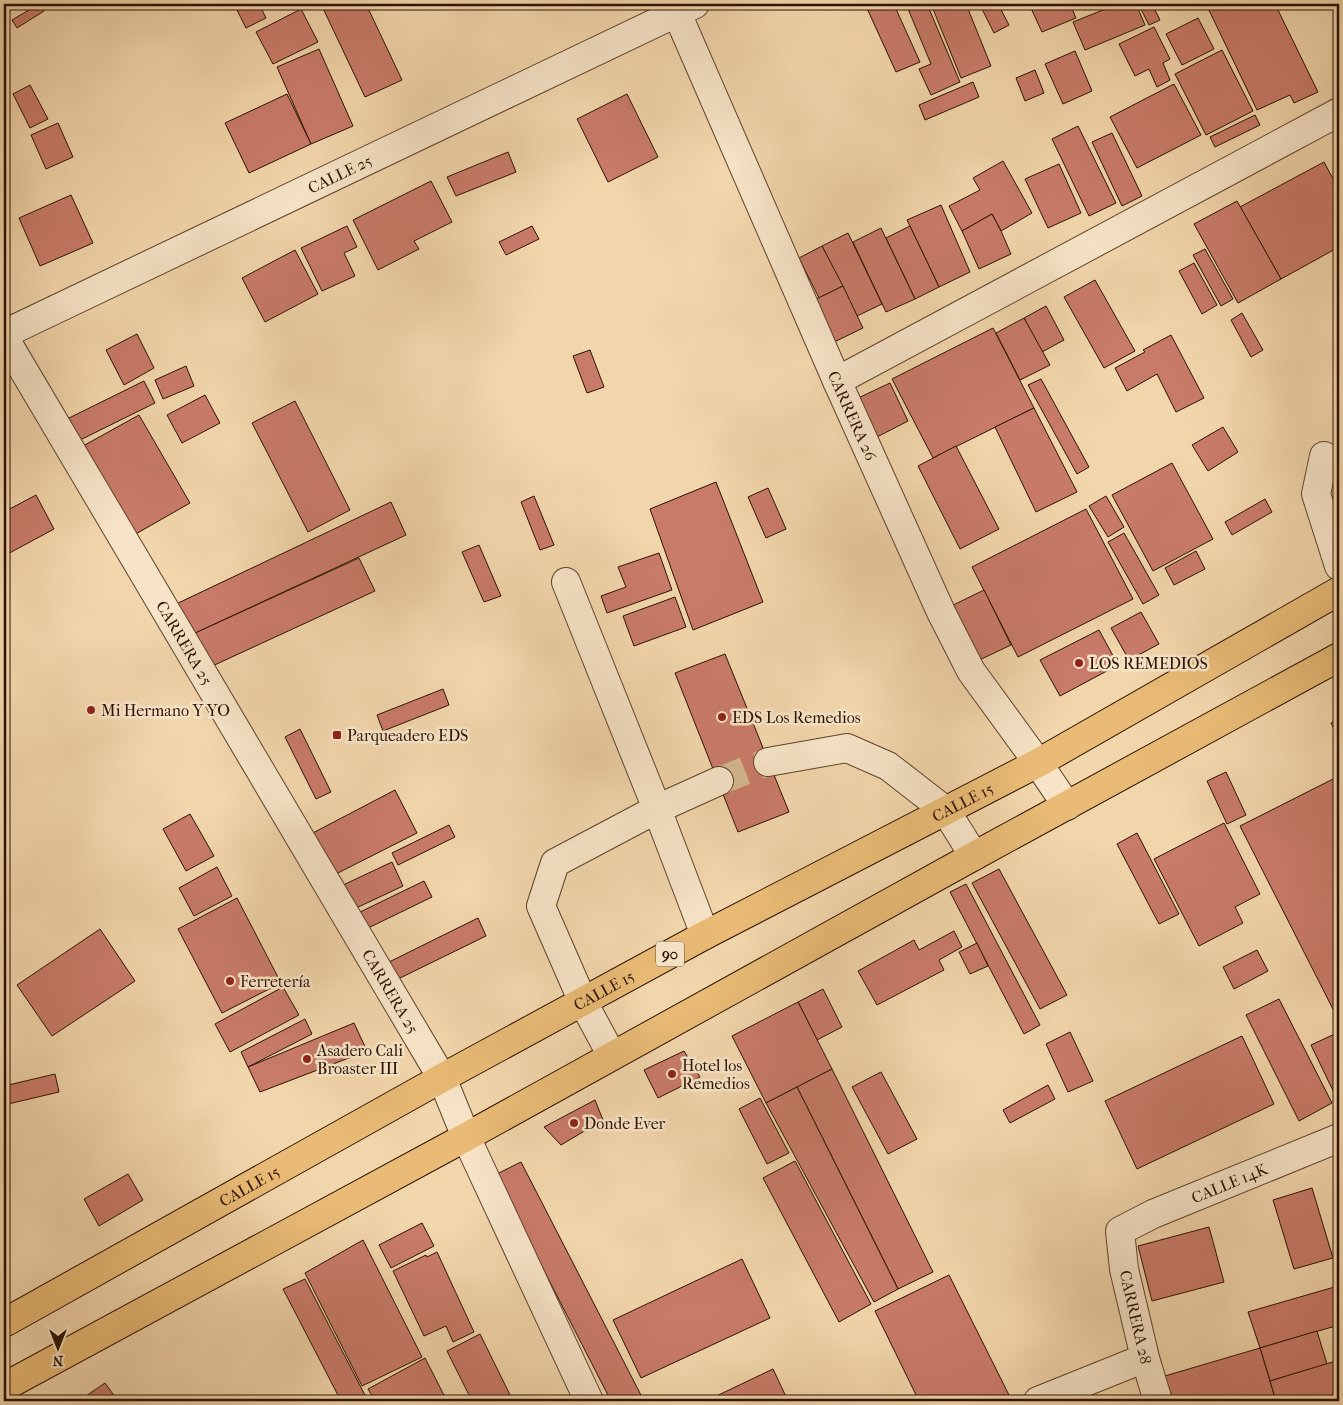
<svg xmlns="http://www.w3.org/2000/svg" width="1343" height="1405" font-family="'IM FELL French Canon',serif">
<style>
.building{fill:#c97b69;stroke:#2b1100}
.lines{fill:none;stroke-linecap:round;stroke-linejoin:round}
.minor-tunnel{stroke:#d4b891;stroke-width:28;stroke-dasharray:28 14;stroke-linecap:butt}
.minor-casing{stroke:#5d422b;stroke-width:30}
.highway-casing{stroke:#2b1100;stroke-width:30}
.minor{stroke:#f7e4c8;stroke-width:28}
.highway{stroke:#e9bb76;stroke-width:28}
.poi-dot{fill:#8f2418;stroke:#f7e4c8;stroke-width:2}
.labels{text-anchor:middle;stroke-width:5;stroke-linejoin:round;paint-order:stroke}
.shield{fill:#f7e4c8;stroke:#68503c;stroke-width:1}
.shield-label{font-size:15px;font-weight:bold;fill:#2b1100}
.street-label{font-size:16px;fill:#2b1100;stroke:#f7e4c8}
.poi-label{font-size:16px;fill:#2b1100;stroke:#f7e4c8;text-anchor:start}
</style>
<rect width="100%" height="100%" fill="#f2d6ab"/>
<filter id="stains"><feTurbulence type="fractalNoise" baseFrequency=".004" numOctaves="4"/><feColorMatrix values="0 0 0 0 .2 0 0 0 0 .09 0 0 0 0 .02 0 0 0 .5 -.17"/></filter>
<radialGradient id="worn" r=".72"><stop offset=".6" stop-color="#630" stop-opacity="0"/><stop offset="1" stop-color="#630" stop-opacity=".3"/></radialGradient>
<!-- building -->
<g class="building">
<polygon points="39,4 44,11 17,28 12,20"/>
<polygon points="234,4 259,4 266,18 246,28"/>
<polygon points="321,4 366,4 402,80 365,97"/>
<polygon points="865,4 900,4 902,7 896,9 920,62 896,72"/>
<polygon points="906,4 927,4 960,82 931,95 919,69 931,64"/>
<polygon points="931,4 966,4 991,66 961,78"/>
<polygon points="991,4 998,4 1009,25 994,33 982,9"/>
<polygon points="1029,4 1070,4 1076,18 1042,32"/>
<polygon points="1118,4 1136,4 1145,25 1085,50 1073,22"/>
<polygon points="1143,4 1152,4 1160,20 1149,25 1139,5"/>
<polygon points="1212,4 1275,4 1318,92 1294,103 1290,95 1257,110 1207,6"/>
<polygon points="301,9 318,42 273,64 256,32"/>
<polygon points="1198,18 1214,49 1182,65 1166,34"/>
<polygon points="1154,27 1170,59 1163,63 1170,80 1157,87 1149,69 1135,76 1119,44"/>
<polygon points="319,49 353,126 311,144 277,67"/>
<polygon points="1222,50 1253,111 1206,135 1175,74"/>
<polygon points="1075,51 1092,91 1063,104 1045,64"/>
<polygon points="1035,70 1044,93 1025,101 1016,78"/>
<polygon points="973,82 979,97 925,120 919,105"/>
<polygon points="1174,84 1201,135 1137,168 1110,117"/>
<polygon points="30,85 48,119 30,128 13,94"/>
<polygon points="287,94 311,144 249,173 225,123"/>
<polygon points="627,94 658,157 608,182 577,119"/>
<polygon points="1255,115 1260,125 1215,147 1210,137"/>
<polygon points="58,123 73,157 46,169 31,135"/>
<polygon points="1078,126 1116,203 1089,216 1052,139"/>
<polygon points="1112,133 1142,196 1122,206 1092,142"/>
<polygon points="508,152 516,172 456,196 447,177"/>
<polygon points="1003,161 1032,213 1001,231 992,214 962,231 949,206 980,190 973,178"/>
<polygon points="1324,162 1339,190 1339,247 1281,279 1240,207"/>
<polygon points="1059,164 1081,213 1048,228 1025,179"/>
<polygon points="431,181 452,222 414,241 419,249 378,270 353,220"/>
<polygon points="71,195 93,243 40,266 19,218"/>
<polygon points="1237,201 1281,279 1238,303 1194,224"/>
<polygon points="941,205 970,272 939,287 907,220"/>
<polygon points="992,214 1001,231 1011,254 979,269 962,231"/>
<polygon points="347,226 357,247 344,253 355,276 322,291 301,248"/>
<polygon points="532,226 539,239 506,255 499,242"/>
<polygon points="910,226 939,287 915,299 886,238"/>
<polygon points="881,228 915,299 886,312 853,242"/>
<polygon points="848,233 882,304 857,316 822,246"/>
<polygon points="822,246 843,286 819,298 799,258"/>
<polygon points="1205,249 1233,299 1221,306 1193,255"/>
<polygon points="295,250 318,294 265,322 242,278"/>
<polygon points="1194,263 1217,305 1202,314 1179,271"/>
<polygon points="1095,280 1135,351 1104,368 1064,297"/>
<polygon points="843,286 863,328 826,346 806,304"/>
<polygon points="1046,306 1064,340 1042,352 1024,318"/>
<polygon points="1242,313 1263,350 1251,357 1231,320"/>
<polygon points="1024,318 1050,365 1020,380 996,333"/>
<polygon points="993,328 1034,408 933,458 892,379"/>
<polygon points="137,334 154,368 124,385 106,350"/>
<polygon points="1171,335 1204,398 1176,412 1157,374 1127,391 1115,368 1145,352 1143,350"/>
<polygon points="590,350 604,387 587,393 573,356"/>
<polygon points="186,366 194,386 163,399 155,380"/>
<polygon points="1041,379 1089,467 1077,474 1028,385"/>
<polygon points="144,381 155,403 78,441 67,419"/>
<polygon points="890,383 908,421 873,439 854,400"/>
<polygon points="205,395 220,423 182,443 167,415"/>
<polygon points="295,401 350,510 308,532 252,423"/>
<polygon points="1034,408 1077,492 1036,512 995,427"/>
<polygon points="139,415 190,503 134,535 83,446"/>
<polygon points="1223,427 1238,452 1208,471 1192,445"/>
<polygon points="956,446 999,529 960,549 918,466"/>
<polygon points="1172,463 1213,539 1153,571 1112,495"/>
<polygon points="716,482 763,602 693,630 650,509"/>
<polygon points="768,488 786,529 766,538 748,497"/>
<polygon points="36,495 54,529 4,556 4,512"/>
<polygon points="534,496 554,545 540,550 521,502"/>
<polygon points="1106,496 1124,527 1108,537 1089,506"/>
<polygon points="1265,499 1272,512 1232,535 1225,522"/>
<polygon points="391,502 406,535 189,636 174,605"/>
<polygon points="1086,509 1133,599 1018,657 972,567"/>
<polygon points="1124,533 1159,595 1143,604 1108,542"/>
<polygon points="479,545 501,596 484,602 462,552"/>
<polygon points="1196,551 1205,569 1174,585 1165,568"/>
<polygon points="659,553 672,590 607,613 601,596 626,587 618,567"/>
<polygon points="359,558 375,591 208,668 193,634"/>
<polygon points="984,590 1011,645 971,664 945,609"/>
<polygon points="675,597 686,627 634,646 623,616"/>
<polygon points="1141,612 1159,644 1129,660 1111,628"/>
<polygon points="1099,630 1118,665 1060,696 1040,660"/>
<polygon points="725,654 789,812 738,832 675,673"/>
<polygon points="443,689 449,705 383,731 377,715"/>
<polygon points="1339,718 1339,739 1331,723"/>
<polygon points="300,729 331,792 316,799 285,737"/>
<polygon points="1226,772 1246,815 1227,824 1207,781"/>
<polygon points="1339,776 1339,1021 1240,826"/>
<polygon points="395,790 417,833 330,877 309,835"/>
<polygon points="190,814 214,856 186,871 163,829"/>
<polygon points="1224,823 1260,894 1235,907 1243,923 1199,946 1154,859"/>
<polygon points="449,825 455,837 398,865 392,853"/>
<polygon points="1137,833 1179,914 1159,924 1117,844"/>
<polygon points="392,862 403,886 352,910 341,886"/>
<polygon points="217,867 232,896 194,916 179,888"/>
<polygon points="999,869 1067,995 1040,1009 972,883"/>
<polygon points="424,881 432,897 364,930 356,914"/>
<polygon points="966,884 1040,1025 1024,1034 950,892"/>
<polygon points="237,898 281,983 222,1013 178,929"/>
<polygon points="478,918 486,936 398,979 389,962"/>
<polygon points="100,929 135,981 52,1036 17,985"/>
<polygon points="954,931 962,947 939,960 944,970 877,1005 858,971 914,940 919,950"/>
<polygon points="977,943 988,966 970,974 959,952"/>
<polygon points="1257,950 1268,971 1234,989 1223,967"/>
<polygon points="283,987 299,1015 230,1052 215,1024"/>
<polygon points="823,989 842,1027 817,1040 798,1002"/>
<polygon points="1279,999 1332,1103 1299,1121 1246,1015"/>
<polygon points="798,1002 832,1069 766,1103 732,1036"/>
<polygon points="305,1019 312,1034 248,1067 241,1052"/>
<polygon points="354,1023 367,1051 260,1092 248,1067"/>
<polygon points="1070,1032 1093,1081 1068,1092 1046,1044"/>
<polygon points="1339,1032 1339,1103 1311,1045"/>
<polygon points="1242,1036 1274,1104 1137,1169 1105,1101"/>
<polygon points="684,1051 700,1077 658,1098 644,1070"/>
<polygon points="832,1069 933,1272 898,1289 797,1087"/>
<polygon points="881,1072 917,1139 888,1154 852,1087"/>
<polygon points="55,1074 59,1092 4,1105 4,1086"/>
<polygon points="1048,1085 1055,1099 1010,1123 1003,1110"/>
<polygon points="797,1087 898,1289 874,1302 766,1103"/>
<polygon points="760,1098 789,1153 767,1164 739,1109"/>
<polygon points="595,1100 603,1120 561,1145 544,1127"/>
<polygon points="795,1161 871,1304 839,1322 763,1178"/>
<polygon points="521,1162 644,1401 611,1401 495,1175"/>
<polygon points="128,1174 143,1200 99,1226 84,1199"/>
<polygon points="1312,1188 1333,1258 1294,1269 1273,1200"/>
<polygon points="422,1223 434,1246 391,1268 379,1245"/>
<polygon points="1209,1227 1224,1282 1152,1301 1138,1246"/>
<polygon points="363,1240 422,1357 362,1386 305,1273"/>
<polygon points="437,1252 474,1332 453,1342 446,1326 424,1336 393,1271 426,1255 427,1257"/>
<polygon points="742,1259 770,1318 641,1378 613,1320"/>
<polygon points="949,1275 1012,1401 919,1401 875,1311"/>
<polygon points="305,1279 368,1401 341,1401 283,1289"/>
<polygon points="1338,1286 1339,1325 1260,1348 1248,1312"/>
<polygon points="1317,1331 1327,1364 1270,1381 1260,1348"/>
<polygon points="480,1334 513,1401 472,1401 447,1351"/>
<polygon points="1260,1348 1276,1401 1165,1401 1158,1378"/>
<polygon points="425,1358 447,1401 375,1401 368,1389"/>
<polygon points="1339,1360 1339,1400 1276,1401 1270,1381"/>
<polygon points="773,1369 788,1401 706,1401"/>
<polygon points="105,1383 118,1401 85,1401 83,1398"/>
</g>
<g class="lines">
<!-- minor-tunnel -->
<polyline class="minor-tunnel" points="719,781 768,762"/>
<defs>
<g id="minor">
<path id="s1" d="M673,4L837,381L941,612L971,671L1038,763L1067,806"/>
<path id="s2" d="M4,334L695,4"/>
<path id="s3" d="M4,337L442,1078L466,1137L589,1401"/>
<polyline points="837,381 1339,112"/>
<polyline points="1324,456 1316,494 1339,566"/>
<polyline points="566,582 657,809 555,863 541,906 583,1002 612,1056"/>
<polyline points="768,762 847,748 888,766 946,811 974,856"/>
<polyline points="705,935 657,809 719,781"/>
<polyline points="1038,1401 1145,1358"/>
<path id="s4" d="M1158,1401L1145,1358L1124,1269L1120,1231L1153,1214L1339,1138"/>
</g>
<g id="highway">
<path id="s5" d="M4,1323L442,1078L705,935L1038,763L1339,591"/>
<polyline points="4,1387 466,1137 974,856 1339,657"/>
</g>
</defs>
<!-- minor casing -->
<use href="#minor" class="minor-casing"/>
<!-- highway casing -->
<use href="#highway" class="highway-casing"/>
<!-- minor -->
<use href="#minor" class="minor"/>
<!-- highway -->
<use href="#highway" class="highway"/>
</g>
<!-- markers -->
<g class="poi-dot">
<circle cx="1079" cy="663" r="5"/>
<circle cx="91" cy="710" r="5"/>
<circle cx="722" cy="717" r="5"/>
<rect x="332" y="730" width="10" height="10" rx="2.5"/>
<circle cx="230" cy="981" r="5"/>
<circle cx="307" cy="1059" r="5"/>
<circle cx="672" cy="1074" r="5"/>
<circle cx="574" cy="1123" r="5"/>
</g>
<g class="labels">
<!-- shield labels -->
<rect class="shield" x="656" y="941.5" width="28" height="25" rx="4"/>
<g class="shield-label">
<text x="670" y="959">90</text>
</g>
<!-- street labels -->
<g class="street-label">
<text dy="6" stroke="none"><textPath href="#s2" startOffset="372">CALLE 25</textPath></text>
<text dy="6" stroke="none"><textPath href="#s1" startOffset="449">CARRERA 26</textPath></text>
<text dy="6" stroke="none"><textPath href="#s3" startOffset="355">CARRERA 25</textPath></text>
<text dy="6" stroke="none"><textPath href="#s5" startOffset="1091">CALLE 15</textPath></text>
<text dy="6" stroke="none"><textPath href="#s5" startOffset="686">CALLE 15</textPath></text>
<text dy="6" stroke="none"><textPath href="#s3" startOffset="760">CARRERA 25</textPath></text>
<text dy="6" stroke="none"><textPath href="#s4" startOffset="294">CALLE 14K</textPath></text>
<text dy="6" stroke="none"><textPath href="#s5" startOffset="281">CALLE 15</textPath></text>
<text transform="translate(1136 1317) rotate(77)" y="6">CARRERA 28</text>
</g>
<!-- poi labels -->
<g class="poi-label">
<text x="1089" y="669">LOS REMEDIOS</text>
<text x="101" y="716">Mi Hermano Y YO</text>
<text x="732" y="723">EDS Los Remedios</text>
<text x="347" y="741">Parqueadero EDS</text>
<text x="240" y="987">Ferretería</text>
<text x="317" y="1056">Asadero Cali<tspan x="317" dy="18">Broaster III</tspan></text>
<text x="682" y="1071">Hotel los<tspan x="682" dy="18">Remedios</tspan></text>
<text x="584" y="1129">Donde Ever</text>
</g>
</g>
<!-- margin -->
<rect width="1343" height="1405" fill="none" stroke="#f2d6ab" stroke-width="20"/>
<rect x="5" y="5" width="1333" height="1395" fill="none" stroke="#2b1100" stroke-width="2.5"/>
<rect x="10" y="10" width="1323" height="1385" fill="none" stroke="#2b1100"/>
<!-- north arrow -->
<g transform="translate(58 1348) rotate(180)" stroke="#f7e4c8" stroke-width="4" paint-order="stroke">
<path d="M0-4L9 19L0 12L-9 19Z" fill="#2b1100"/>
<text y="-8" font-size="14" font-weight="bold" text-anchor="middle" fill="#2b1100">N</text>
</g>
<rect width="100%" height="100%" filter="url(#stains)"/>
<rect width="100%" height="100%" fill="url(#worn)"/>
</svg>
